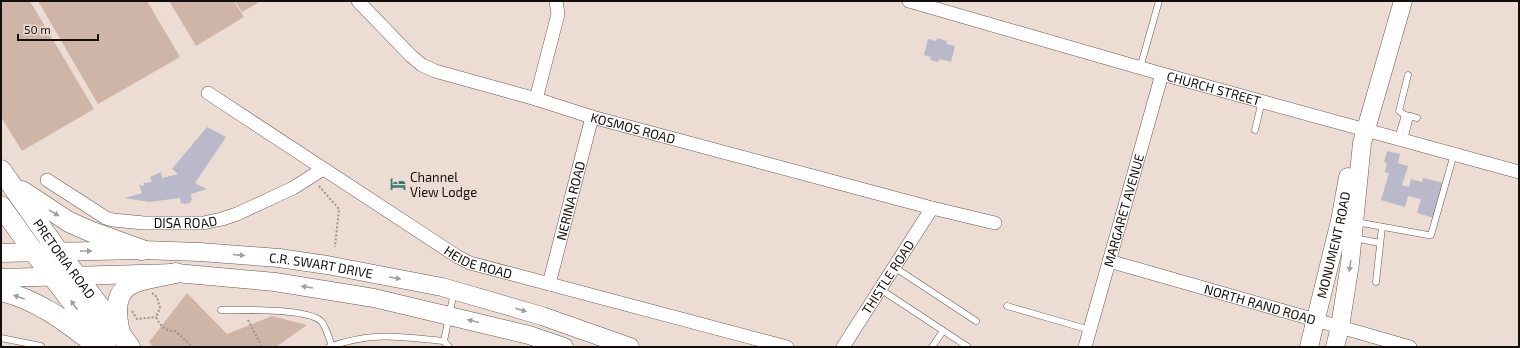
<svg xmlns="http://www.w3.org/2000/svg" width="1520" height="348" font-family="'Exo 2',sans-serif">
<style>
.green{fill:#ceb5a7}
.building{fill:#b9b9c9}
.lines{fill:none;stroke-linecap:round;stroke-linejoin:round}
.service-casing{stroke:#685a52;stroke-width:7}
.minor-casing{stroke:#685a52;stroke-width:14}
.secondary-casing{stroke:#685a52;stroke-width:19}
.primary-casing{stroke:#685a52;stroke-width:21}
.path{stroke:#a0948d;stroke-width:2;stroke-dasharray:2 2;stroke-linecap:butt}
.service{stroke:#fff;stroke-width:6}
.minor{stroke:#fff;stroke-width:13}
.secondary{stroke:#fff;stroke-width:18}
.primary{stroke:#fff;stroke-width:20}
.oneway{fill:#a19f9e}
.labels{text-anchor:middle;stroke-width:3;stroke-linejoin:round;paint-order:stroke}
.street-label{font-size:13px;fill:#140f0c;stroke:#eddcd3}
.poi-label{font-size:13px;fill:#140f0c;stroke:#eddcd3;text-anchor:start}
</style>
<rect width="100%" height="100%" fill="#eddcd3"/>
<!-- green -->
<g class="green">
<polygon points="1,1 30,1 94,109 22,151 1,117"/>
<polygon points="38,1 147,1 180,57 98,104"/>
<polygon points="169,1 234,1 244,17 196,46"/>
<polygon points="235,1 261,1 242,12"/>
<polygon points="187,293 227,334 272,316 307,325 276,347 153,347 149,342"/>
</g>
<!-- building -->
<g class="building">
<polygon points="937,38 947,41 946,44 955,46 951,62 939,59 938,62 930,60 931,57 924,55 928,39 936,41"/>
<polygon points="207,127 226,137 195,183 207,189 191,194 192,199 190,203 185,204 181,203 180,198 149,202 125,198 142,193 139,185 145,186 143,183 152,182 150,177 161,172 162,178 178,174 172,169"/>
<polygon points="1387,151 1400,154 1398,163 1408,166 1402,185 1409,187 1411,179 1422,182 1423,178 1444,183 1434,218 1417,213 1421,199 1408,196 1405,207 1381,200 1389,173 1385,172 1387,163 1384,162"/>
</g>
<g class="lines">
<defs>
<g id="service">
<polyline points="1140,68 1159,1"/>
<polyline points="1408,75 1399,111 1405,115 1417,118"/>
<polyline points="1255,130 1262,101"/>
<polyline points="1398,138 1405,115"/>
<polyline points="1404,140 1410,116"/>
<polyline points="1356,222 1428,235 1431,235 1454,154"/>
<polyline points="1354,238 1380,243"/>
<polyline points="894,267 976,321"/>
<polyline points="1376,282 1382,227"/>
<polyline points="880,289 968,347"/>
<polyline points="1007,306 1090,330"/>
<path d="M221,310C242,310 306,308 321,321C326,326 329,339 332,346"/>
<polyline points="1,338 41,346"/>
<polyline points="444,341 454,292"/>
<path d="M329,347C373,331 399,337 444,341L449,347"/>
<polyline points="932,347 943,331"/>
</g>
<g id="minor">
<path id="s1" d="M358,1L411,56L422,65L435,71L536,99L592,117L932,208L995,223"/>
<path id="s2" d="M909,1L1162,74L1519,172"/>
<path id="s3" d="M208,93L458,257L470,263L787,347"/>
<polyline points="536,99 558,14 556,1"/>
<path id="s4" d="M47,180L106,218L113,220L144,223H203L222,219L237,214L293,188L323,169"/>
<path id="s5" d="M1109,261L1410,347"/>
<path id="s6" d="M549,284L592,117"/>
<path id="s7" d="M843,347L932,208"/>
<path id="s8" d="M1085,347L1162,74"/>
</g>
<g id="secondary">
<path id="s9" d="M1,253L142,250L200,252L279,258L327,265L442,287L542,316L630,347"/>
<polyline points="1,278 176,273 275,282 374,298 529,335 564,347"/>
<path id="s10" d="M1309,347L1340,221L1348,177"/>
<polyline points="1335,347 1340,327 1350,263 1362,143 1403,1"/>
</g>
<g id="primary">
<path id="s11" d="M1,170L58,251L130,347"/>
<polyline points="22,191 69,222 92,232 142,250"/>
<polyline points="1,206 34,252 106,347"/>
<path d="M1,291C40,301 65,321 96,345"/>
<path d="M120,333C108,280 134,282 176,273"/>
</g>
</defs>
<!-- service casing -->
<use href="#service" class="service-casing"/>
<!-- minor casing -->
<use href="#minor" class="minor-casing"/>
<!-- secondary casing -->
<use href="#secondary" class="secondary-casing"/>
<!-- primary casing -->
<use href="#primary" class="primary-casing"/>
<!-- path -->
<g class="path">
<polyline points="319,186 339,209 335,247"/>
<path d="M152,293L157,297L160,308L156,317C160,325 164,331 175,331L193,347"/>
<polyline points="132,311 137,319 156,317"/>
<polyline points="248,320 262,347"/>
</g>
<!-- service -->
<use href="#service" class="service"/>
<!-- minor -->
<use href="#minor" class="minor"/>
<!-- secondary -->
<use href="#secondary" class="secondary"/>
<!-- primary -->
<use href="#primary" class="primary"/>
</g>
<!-- one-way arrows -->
<defs><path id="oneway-solid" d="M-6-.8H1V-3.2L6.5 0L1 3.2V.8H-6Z"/></defs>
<g class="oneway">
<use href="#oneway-solid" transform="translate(54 213) rotate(31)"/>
<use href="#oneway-solid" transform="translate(86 251)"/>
<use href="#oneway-solid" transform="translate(239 255) rotate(5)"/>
<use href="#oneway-solid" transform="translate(1350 266) rotate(98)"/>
<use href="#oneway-solid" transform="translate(395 278) rotate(10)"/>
<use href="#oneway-solid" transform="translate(307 287) rotate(-171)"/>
<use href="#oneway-solid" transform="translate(19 297) rotate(-160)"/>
<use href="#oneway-solid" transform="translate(74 305) rotate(-126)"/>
<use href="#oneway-solid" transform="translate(521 310) rotate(16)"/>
<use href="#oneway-solid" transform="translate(473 321) rotate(-166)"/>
</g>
<!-- icons -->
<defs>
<symbol id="hotel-bare" viewBox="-9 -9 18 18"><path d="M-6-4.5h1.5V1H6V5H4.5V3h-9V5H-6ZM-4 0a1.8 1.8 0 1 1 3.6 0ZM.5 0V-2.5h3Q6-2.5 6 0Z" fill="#367c73" stroke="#eddcd3" stroke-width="2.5" paint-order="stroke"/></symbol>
</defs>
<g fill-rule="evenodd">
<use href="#hotel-bare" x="387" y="173" width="22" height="22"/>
</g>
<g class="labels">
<!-- street labels -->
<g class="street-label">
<text dy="5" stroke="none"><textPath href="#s2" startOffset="317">CHURCH STREET</textPath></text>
<text dy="5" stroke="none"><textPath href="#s1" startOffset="311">KOSMOS ROAD</textPath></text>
<text dy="5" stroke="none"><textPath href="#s6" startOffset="86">NERINA ROAD</textPath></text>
<text dy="5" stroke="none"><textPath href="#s8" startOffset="142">MARGARET AVENUE</textPath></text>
<text dy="5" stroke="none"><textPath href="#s4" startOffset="150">DISA ROAD</textPath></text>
<text dy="5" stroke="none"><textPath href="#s10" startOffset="105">MONUMENT ROAD</textPath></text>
<text dy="5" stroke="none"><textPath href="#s11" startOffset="109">PRETORIA ROAD</textPath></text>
<text dy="5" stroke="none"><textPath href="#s3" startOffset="320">HEIDE ROAD</textPath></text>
<text dy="5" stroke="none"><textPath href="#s9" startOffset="321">C.R. SWART DRIVE</textPath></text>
<text dy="5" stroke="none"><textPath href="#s7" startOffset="83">THISTLE ROAD</textPath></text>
<text dy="5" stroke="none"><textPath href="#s5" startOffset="157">NORTH RAND ROAD</textPath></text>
</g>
<!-- poi labels -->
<g class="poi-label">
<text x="410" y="182">Channel<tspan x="410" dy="15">View Lodge</tspan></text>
</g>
</g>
<!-- border -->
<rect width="1520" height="348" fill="none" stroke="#140f0c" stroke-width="4"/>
<!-- scale -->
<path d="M18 34v6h80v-6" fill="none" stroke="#140f0c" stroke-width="2"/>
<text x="24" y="34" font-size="12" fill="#140f0c" stroke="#eddcd3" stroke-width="3" paint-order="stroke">50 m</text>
</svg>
